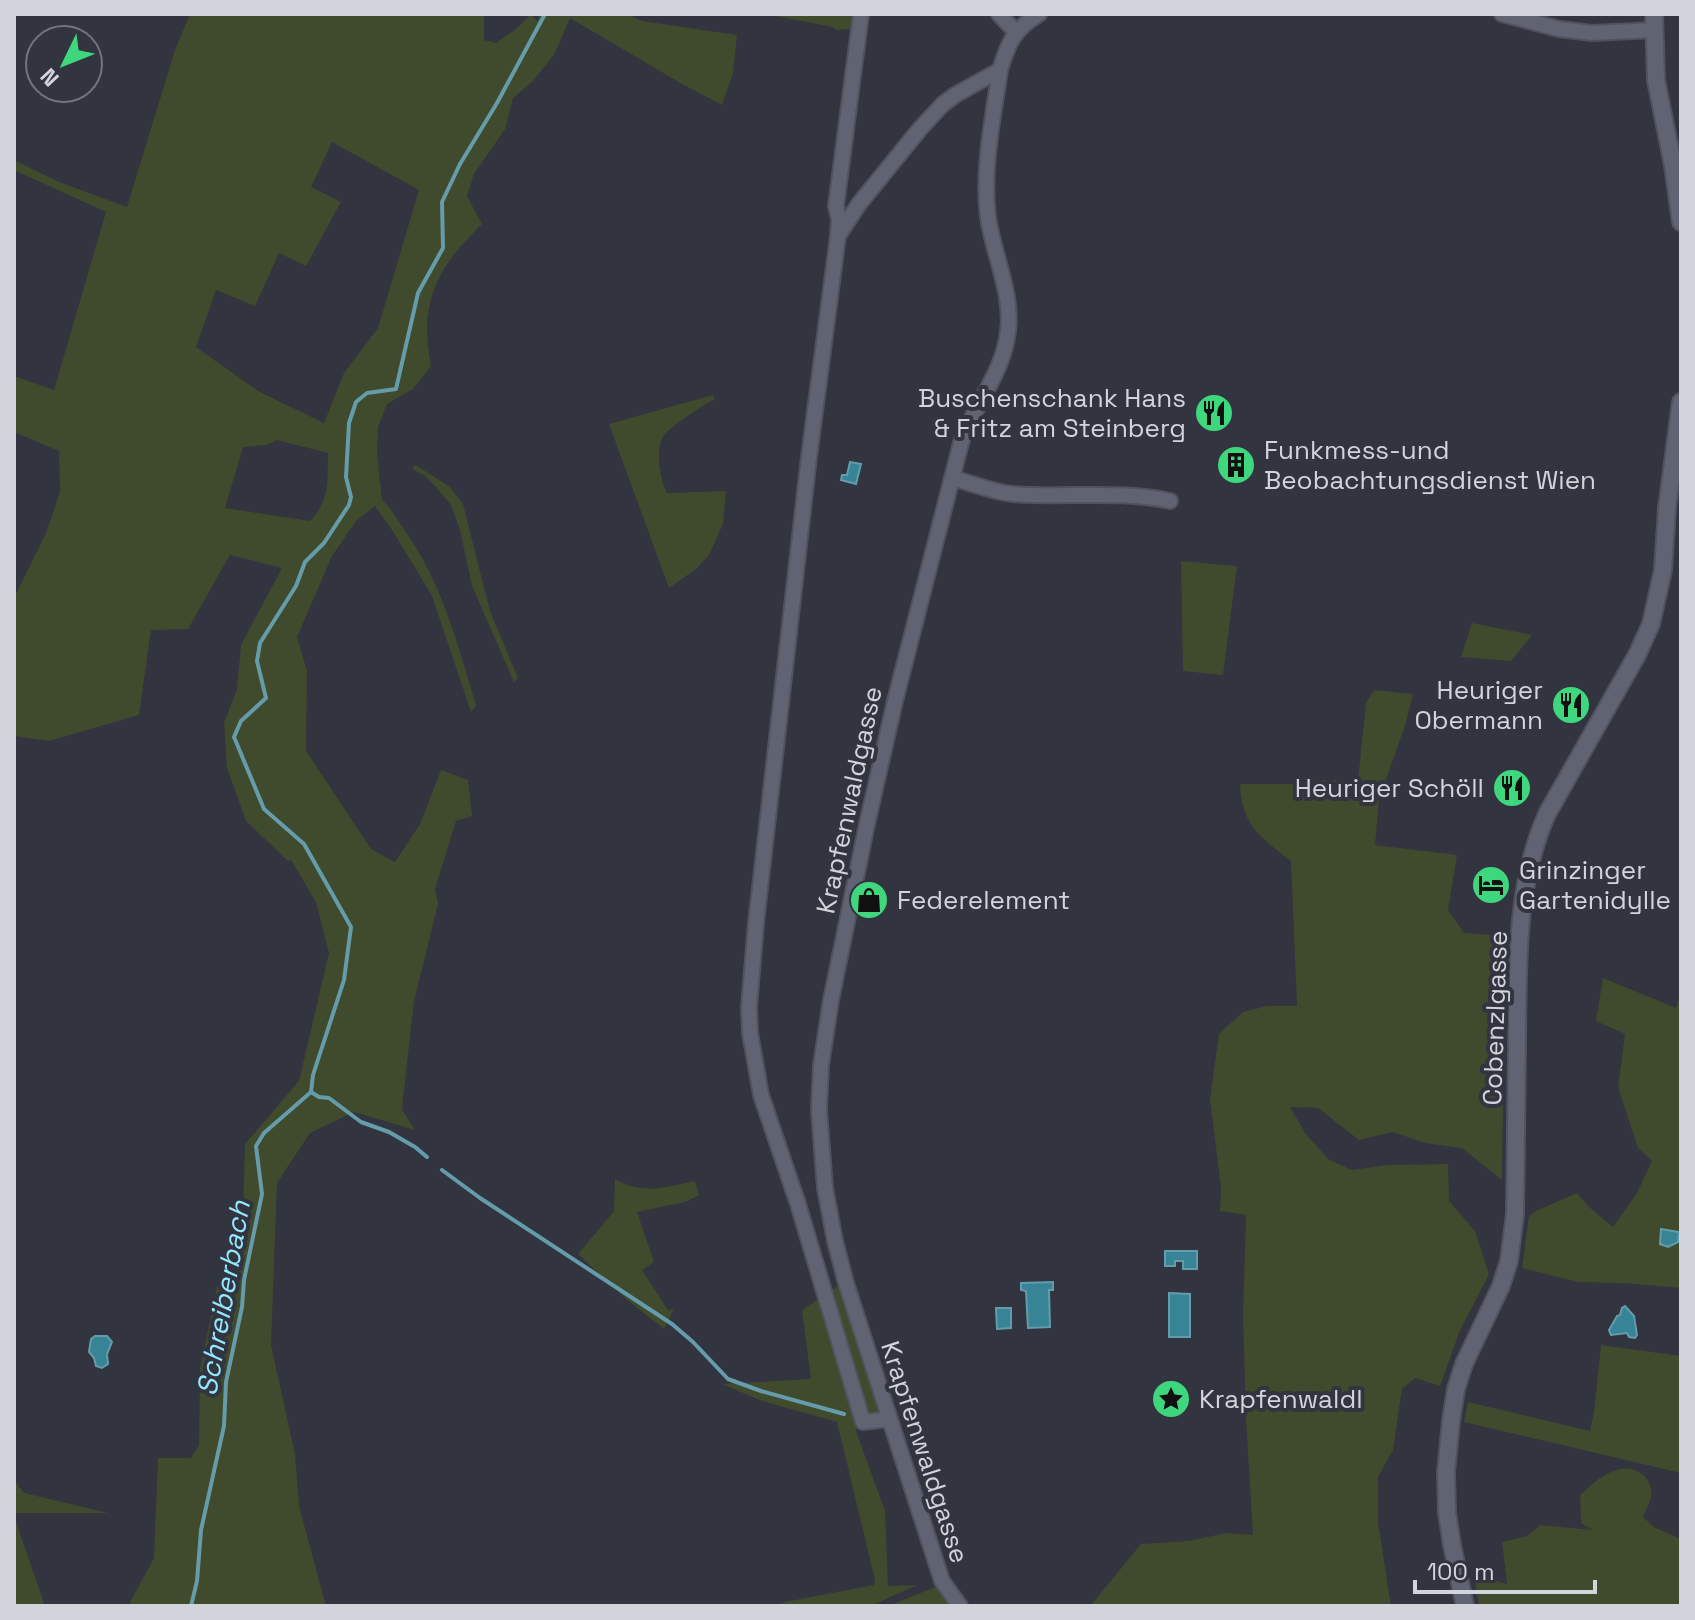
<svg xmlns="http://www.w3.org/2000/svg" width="1695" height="1620" font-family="'Space Grotesk',sans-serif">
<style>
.green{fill:#404a2c;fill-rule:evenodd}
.water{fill:#368496;stroke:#659cab;stroke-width:2}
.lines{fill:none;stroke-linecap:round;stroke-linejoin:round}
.stream{stroke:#659cab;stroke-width:4}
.minor-casing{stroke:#51525d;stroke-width:18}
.tertiary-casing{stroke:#51525d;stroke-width:20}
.minor{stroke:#606371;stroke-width:14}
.tertiary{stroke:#606371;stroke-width:16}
.labels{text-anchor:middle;stroke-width:8;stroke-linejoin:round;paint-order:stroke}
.poi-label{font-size:26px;fill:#d2d4dc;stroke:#323440;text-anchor:start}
.street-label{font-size:26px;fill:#d2d4dc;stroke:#323440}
.water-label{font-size:28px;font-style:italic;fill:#92e8fe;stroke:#323440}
</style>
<rect width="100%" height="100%" fill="#323440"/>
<!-- green -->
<g class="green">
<path d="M190,14H484V40L496,43L516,29L531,14L537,21L540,14H627L642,21L737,35L733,73L722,105L682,84L570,18L554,55L532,82L513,98L505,129L474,174L467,196L482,224C450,256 429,281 427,328C427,341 429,354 431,366L413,389L387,404L378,427L377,454L382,500C391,508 397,519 404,529C441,582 455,635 473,695L476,706L471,712L432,596L394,533L375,506L356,521L332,556L297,637L307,671L306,751L371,849L395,862L420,824L441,770L468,780L472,816L456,821L435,889L438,904L414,1001L402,1109L415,1130L354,1112L310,1133L277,1183L271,1345L295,1454L299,1506L326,1606H128L154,1558L158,1458H191L199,1445L200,1369L218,1282L243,1215L245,1144L299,1081L329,953L316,902L291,860L288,861L246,821L227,768L224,723L237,689L241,645L282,568L230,555L188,629L151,630L139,715L49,741L14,736V598L46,533L60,492L59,451L14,432V376L54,390L106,212L14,170V160L59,182L127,207L175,50ZM332,142L419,190L378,328L344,373L324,423L258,391L196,347L216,290L255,306L279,253L306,266L341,202L311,187ZM277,440L328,453C327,482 331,498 310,521L225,508L243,447L267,445Z"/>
<polygon points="766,14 856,14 854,29 837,30 832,27"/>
<path d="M713,395L715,399C703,405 670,426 663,437C655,450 660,480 667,493L726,491L723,524L709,555L696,569L669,588L609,424Z"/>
<polygon points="412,466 417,466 450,487 463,504 490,611 518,678 514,682 472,586 460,530 451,505 436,487 424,475 414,470"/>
<polygon points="1181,561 1237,566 1223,675 1183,671"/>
<polygon points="1472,623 1532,635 1511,661 1461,657"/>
<path d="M1374,690L1413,694L1405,726L1379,799L1375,845L1457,855L1448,910L1464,933L1505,936L1502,1180L1462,1148L1425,1143L1393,1132L1359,1140L1318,1108L1290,1107L1305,1133L1328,1159L1352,1170L1387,1165L1448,1164L1449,1201L1475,1231L1489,1274L1459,1333L1440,1386L1415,1378L1402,1389L1393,1450L1378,1477V1522L1391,1606H1090L1141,1544L1189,1541L1226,1533L1253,1535L1246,1420L1243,1315L1246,1215L1220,1211L1221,1188L1210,1099L1219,1034L1243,1012L1267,1006H1297L1291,861C1260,837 1242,826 1240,784H1307L1317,780H1358L1366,703Z"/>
<polygon points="1603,978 1676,1008 1681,989 1681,1288 1621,1283 1578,1282 1522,1268 1529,1216 1536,1211 1577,1193 1589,1207 1613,1227 1637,1193 1652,1161 1638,1148 1618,1087 1625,1034 1596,1021"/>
<path d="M615,1179C642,1195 666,1187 695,1181L699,1195L685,1202L637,1212L654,1262L642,1270L668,1310L674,1309L664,1329L625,1298L578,1254L614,1211Z"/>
<polygon points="841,1284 880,1410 878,1414 873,1414 867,1409 861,1399 827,1293"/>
<polygon points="820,1298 858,1415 856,1431 885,1511 888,1586 917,1585 871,1606 832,1606 826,1604 818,1606 775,1606 785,1602 874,1585 875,1580 837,1422 762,1401 722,1384 811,1379 802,1310"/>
<polygon points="1601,1345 1681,1356 1681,1473 1464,1422 1468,1402 1590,1431 1594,1412"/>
<path d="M1627,1468C1641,1470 1654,1481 1651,1497C1650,1503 1645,1511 1643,1517L1654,1527L1681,1539V1606H1479L1474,1575L1507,1584L1502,1542L1527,1536L1541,1525L1593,1530L1581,1523L1580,1495C1595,1481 1607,1470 1627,1468Z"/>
<polygon points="14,1480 24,1493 108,1513 14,1513"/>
<polygon points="14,1516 45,1606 14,1606"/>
<polygon points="935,1587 951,1606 888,1606"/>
</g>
<!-- water -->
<g class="water">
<polygon points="850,462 861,464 856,484 841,480 842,475 847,475"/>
<polygon points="1661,1229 1679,1232 1678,1242 1668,1247 1660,1244"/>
<polygon points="1165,1251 1197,1251 1197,1269 1183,1269 1183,1261 1175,1261 1175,1266 1165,1266"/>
<polygon points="1053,1282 1053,1290 1049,1290 1050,1327 1028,1328 1026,1291 1021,1290 1021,1283"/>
<polygon points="1169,1293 1190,1294 1190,1337 1169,1337"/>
<polygon points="1625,1306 1634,1316 1637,1335 1635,1338 1629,1337 1627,1333 1611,1335 1609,1330 1617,1316 1620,1315 1622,1308"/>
<polygon points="996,1308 1011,1308 1011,1328 997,1329"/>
<polygon points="95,1336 107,1336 112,1342 107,1354 108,1364 102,1368 96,1366 94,1358 89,1352 91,1339"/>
</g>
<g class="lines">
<!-- stream -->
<g class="stream">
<polyline points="311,1092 319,1097 329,1098 361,1122 389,1132 415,1147 427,1157"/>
<polyline points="442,1170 480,1198 672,1324 693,1342 728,1379 761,1391 844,1414"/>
<polyline points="191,1606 197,1581 201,1530 224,1426 226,1382 242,1307 244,1280 262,1194 256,1146 264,1133 311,1092 313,1075 344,980 351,927 304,844 264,809 234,737 241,721 266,698 257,661 260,643 296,586 305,562 324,543 349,505 351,497 346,477 349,423 356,402 367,393 396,389 418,293 443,248 442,202 460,164 497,103 545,14"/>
</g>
<defs>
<g id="minor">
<polyline points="861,14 836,206 839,219 838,236 809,457 756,923 749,1007 750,1033 761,1095 798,1204 863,1422 889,1419"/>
<polyline points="999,14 1016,32"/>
<polyline points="1502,14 1559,29 1592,33 1654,30"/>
<polyline points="840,233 859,204 919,130 942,105 955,95 1000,70"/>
<path d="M953,478C973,484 993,492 1013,494C1065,498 1118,490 1170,501"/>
<path d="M960,1606L942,1581L846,1283L835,1241L825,1188L819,1110L821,1065L831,1000L867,824L895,701L961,443C974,405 1004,372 1008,331C1013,293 993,254 988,217C982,168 993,119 1000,70C1008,43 1014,29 1039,14"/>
</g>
<g id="tertiary">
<polyline points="1654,14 1656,80 1673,165 1681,222"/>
<path d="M1465,1606L1452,1545L1447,1513L1446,1472L1451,1421L1456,1389L1464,1364L1501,1286L1509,1261L1515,1214C1516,1157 1516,1100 1517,1043C1518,966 1515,886 1547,814L1637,655L1651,624L1663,570L1667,508L1681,402"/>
</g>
</defs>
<!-- minor casing -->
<use href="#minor" class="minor-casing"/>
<!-- tertiary casing -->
<use href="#tertiary" class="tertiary-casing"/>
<!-- minor -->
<use href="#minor" class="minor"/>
<!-- tertiary -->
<use href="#tertiary" class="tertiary"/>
</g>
<!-- icons -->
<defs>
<symbol id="restaurant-disc" viewBox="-11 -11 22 22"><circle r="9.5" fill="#3fd77d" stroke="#323440"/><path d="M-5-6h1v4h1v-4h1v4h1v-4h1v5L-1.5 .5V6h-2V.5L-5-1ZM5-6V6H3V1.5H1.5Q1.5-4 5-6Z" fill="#111"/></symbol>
<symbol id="building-disc" viewBox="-11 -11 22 22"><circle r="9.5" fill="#3fd77d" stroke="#323440"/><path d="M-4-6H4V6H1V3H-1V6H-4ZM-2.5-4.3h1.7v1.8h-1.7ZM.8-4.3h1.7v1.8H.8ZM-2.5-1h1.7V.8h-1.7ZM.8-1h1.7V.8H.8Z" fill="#111"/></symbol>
<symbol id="hotel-disc" viewBox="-11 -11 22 22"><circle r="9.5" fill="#3fd77d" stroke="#323440"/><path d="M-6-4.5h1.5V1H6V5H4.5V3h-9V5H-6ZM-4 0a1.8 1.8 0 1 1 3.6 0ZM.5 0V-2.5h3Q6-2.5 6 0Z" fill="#111"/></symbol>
<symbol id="shop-disc" viewBox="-11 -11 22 22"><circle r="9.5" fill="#3fd77d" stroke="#323440"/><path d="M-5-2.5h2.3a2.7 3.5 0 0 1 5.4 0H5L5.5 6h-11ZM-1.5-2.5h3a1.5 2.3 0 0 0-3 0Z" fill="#111"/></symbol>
<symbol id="sight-disc" viewBox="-11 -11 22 22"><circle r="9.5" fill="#3fd77d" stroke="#323440"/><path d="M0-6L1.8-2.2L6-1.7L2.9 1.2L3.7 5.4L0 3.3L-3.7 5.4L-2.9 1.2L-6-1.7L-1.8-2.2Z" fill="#111"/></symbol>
</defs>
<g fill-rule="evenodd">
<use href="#restaurant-disc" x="1192" y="391" width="44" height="44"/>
<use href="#building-disc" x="1214" y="443" width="44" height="44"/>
<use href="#restaurant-disc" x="1549" y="683" width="44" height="44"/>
<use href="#restaurant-disc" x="1490" y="766" width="44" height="44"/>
<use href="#hotel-disc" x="1469" y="863" width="44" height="44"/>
<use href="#shop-disc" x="847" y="878" width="44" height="44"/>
<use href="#sight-disc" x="1149" y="1377" width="44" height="44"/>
</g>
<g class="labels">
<!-- poi labels -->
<g class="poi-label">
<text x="1186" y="407" text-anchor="end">Buschenschank Hans<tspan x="1186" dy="30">&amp; Fritz am Steinberg</tspan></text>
<text x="1264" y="459">Funkmess-und<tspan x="1264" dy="30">Beobachtungsdienst Wien</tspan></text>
<text x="1543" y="699" text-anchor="end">Heuriger<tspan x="1543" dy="30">Obermann</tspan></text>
<text x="1484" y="797" text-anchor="end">Heuriger Schöll</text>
<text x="1519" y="879">Grinzinger<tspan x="1519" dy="30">Gartenidylle</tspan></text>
<text x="897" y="909">Federelement</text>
<text x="1199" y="1408">Krapfenwaldl</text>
</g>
<!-- street labels -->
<g class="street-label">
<text transform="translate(849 800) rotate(-78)" y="9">Krapfenwaldgasse</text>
<text transform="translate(1495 1018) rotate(-88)" y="9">Cobenzlgasse</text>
<text transform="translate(925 1452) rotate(72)" y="9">Krapfenwaldgasse</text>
</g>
<!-- water labels -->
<g class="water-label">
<text transform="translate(223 1298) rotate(-80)" y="10">Schreiberbach</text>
</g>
</g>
<!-- border -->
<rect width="1695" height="1620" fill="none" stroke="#d2d4dc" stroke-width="32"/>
<!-- north arrow -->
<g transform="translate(64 64) rotate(227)"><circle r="38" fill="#323440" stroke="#72747e" stroke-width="2"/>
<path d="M0-6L14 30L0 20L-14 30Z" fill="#3fd77d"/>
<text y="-12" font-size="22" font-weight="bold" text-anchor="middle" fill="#d2d4dc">N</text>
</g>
<!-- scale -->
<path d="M1415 1580v12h180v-12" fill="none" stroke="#d2d4dc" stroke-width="4"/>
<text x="1427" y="1580" font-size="24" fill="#d2d4dc" stroke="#323440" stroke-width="6" paint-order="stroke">100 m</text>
</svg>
